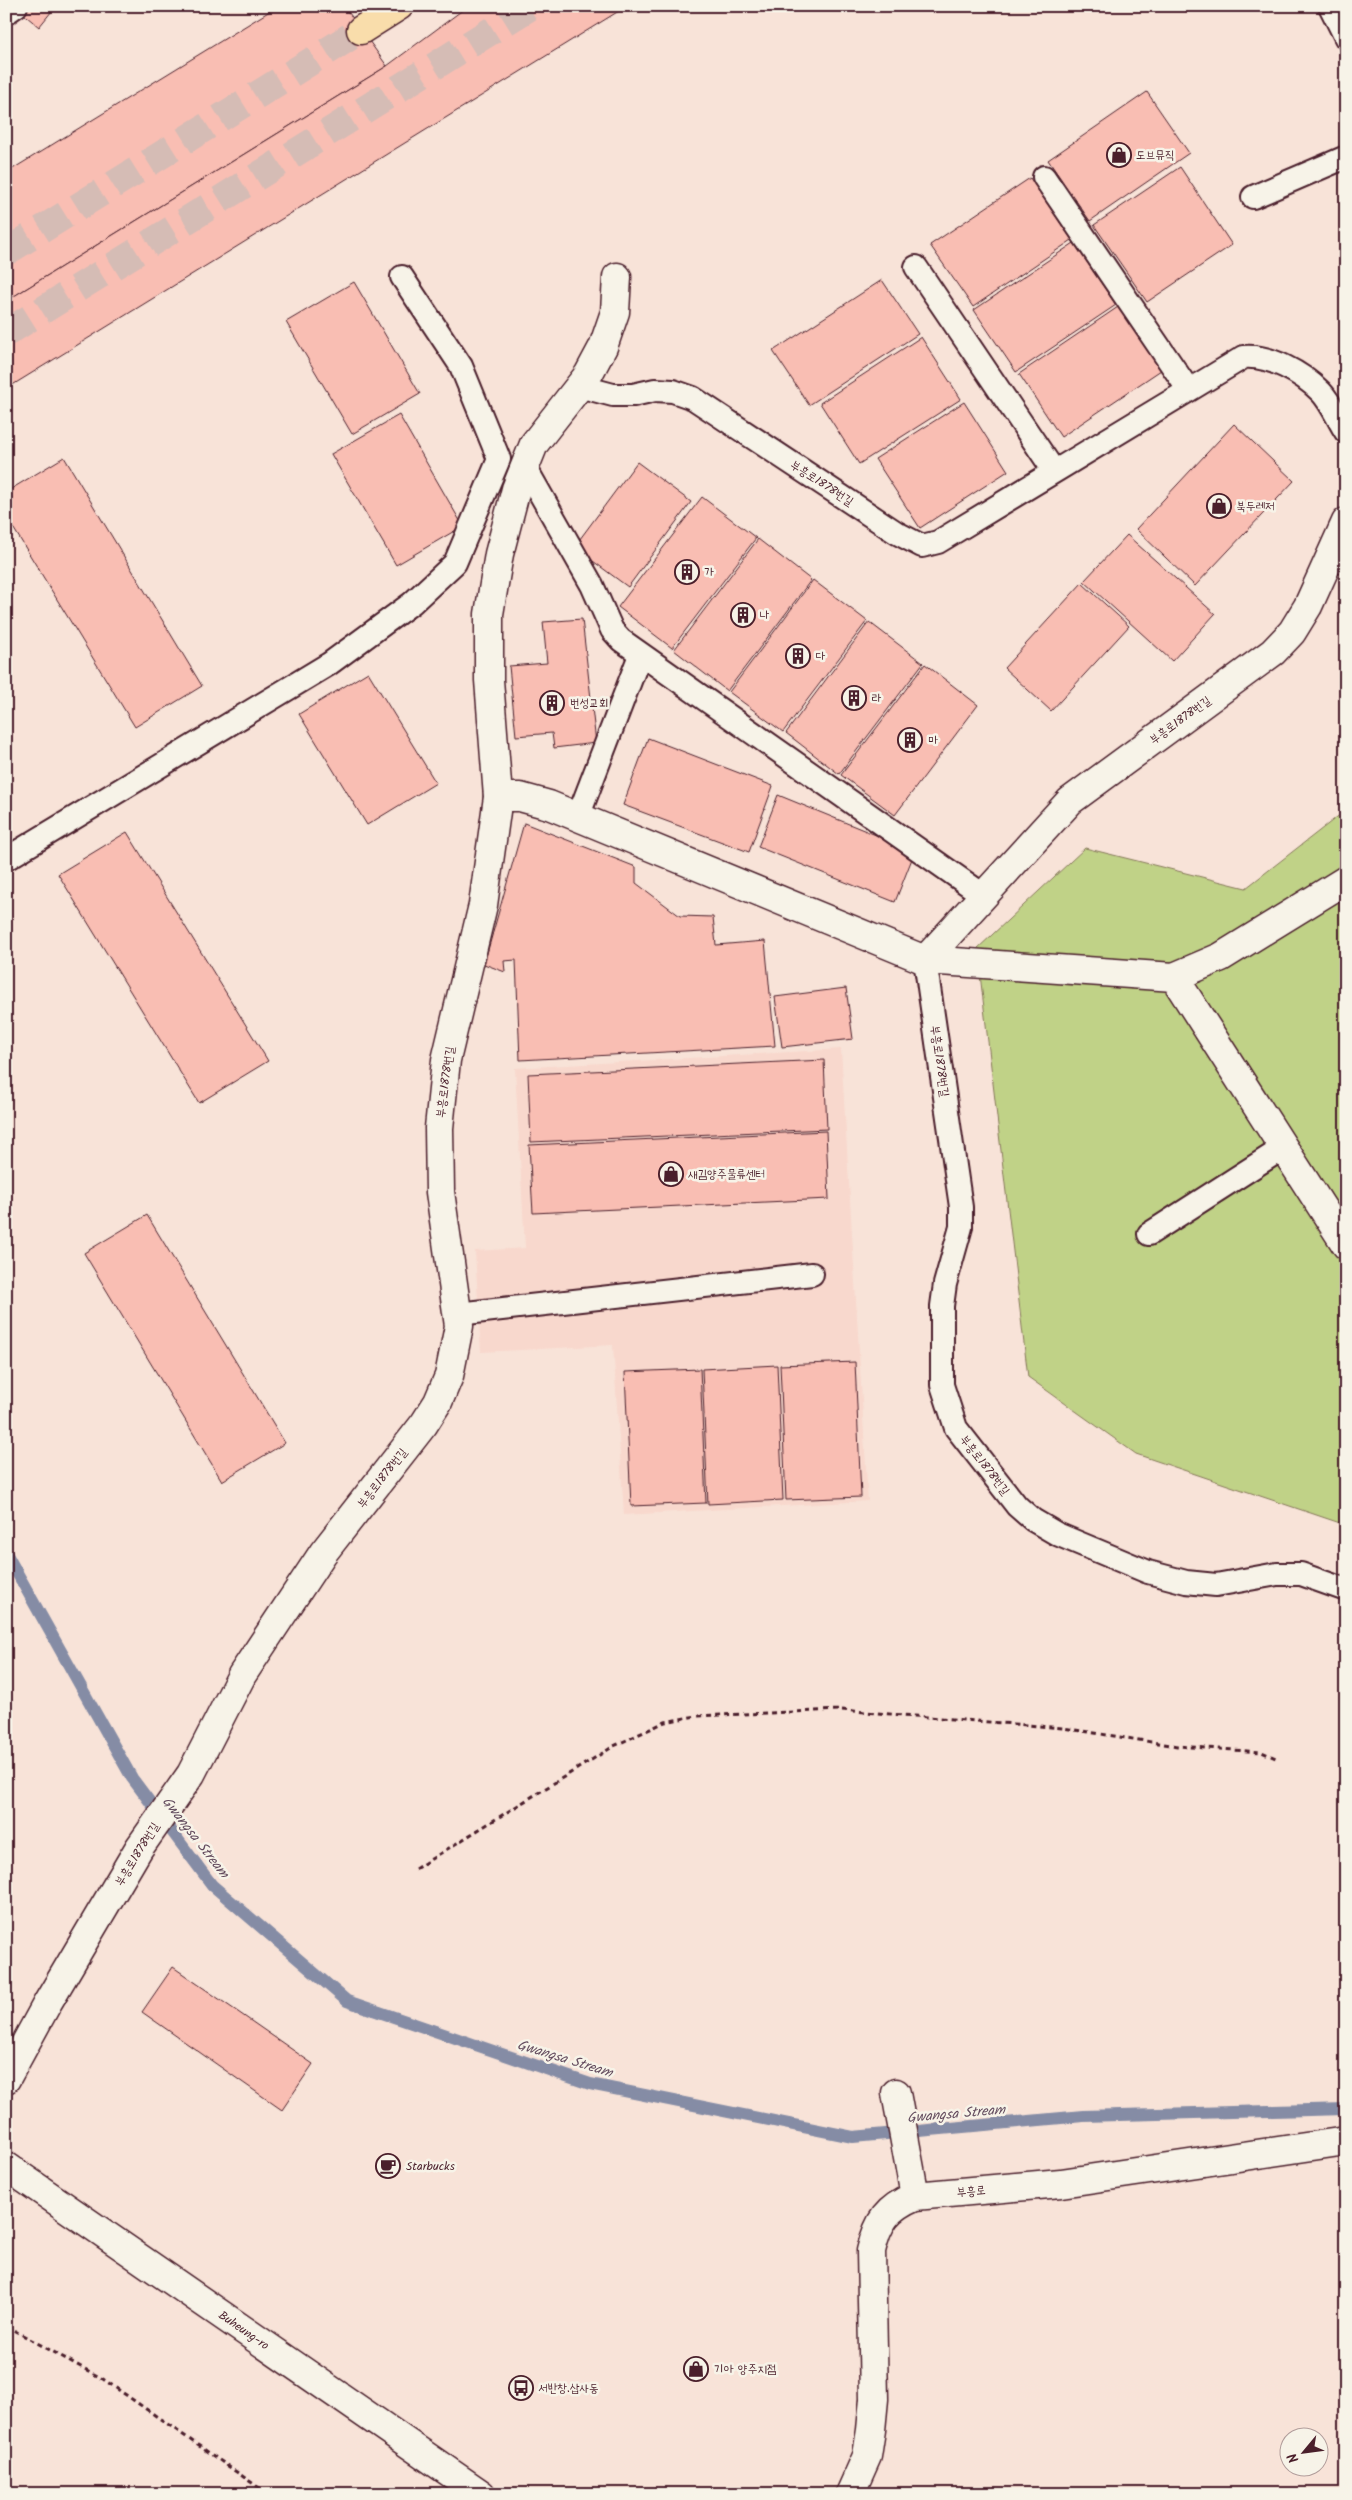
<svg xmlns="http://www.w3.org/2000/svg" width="1352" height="2500" font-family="Kalam,'Poor Story',sans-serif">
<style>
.built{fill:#f8d8cd}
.green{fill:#c0d287;stroke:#857859}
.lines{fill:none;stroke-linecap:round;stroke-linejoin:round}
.stream{stroke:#858ca5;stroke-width:12}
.building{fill:#f9beb3;stroke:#4a1f2b}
.trunk-tunnel{stroke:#d5bcb5;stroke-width:28;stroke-dasharray:28 14;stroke-linecap:butt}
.service-casing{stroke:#4a1f2b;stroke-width:26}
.minor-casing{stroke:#4a1f2b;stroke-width:31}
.secondary-casing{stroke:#4a1f2b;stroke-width:31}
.trunk-casing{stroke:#4a1f2b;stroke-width:31}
.path{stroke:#4a1f2b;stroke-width:3;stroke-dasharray:5 4;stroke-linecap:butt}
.service{stroke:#f7f3e8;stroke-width:22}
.minor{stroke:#f7f3e8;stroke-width:28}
.secondary{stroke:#f7f3e8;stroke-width:28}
.trunk{stroke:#f9ddab;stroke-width:28}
.labels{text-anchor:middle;stroke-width:5;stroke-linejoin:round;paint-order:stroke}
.poi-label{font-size:12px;fill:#4a1f2b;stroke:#f7f3e8;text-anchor:start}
.street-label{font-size:12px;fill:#4a1f2b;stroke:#f7f3e8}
.water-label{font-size:14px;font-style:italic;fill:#634c5e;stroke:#f7f3e8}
</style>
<rect width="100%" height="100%" fill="#f8e3d8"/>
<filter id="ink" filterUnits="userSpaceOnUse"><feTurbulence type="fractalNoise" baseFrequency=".02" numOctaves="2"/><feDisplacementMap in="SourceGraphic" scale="10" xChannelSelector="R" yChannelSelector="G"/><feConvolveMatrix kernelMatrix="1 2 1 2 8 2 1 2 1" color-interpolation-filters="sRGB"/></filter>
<g filter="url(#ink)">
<!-- built -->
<polygon class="built" points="841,1049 868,1501 624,1515 613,1345 481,1352 475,1251 525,1248 515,1068"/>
<!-- green -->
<polygon class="green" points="1346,810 1346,1525 1136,1454 1028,1377 977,949 1085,848 1246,888"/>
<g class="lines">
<!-- stream -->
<polyline class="stream" points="6,1553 132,1778 212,1885 347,2001 590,2084 853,2137 1083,2116 1346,2109"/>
</g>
<!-- building -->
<g class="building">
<polygon points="14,6 56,6 39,27"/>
<polygon points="278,6 344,6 387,66 6,301 6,173"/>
<polygon points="468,6 627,6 6,389 6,301 387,66"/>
<polygon points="1147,92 1189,153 1090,221 1048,160"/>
<polygon points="1180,167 1232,245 1147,302 1094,225"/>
<polygon points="1030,178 1072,240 973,307 930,245"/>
<polygon points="1074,243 1116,305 1016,372 974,310"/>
<polygon points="882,280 918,334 809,405 773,351"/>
<polygon points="354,282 420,394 352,434 286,322"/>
<polygon points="1118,307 1161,370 1061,437 1019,374"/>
<polygon points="921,337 961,399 859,464 820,403"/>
<polygon points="964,402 1008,471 920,528 875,459"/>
<polygon points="399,415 463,526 396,565 331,454"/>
<polygon points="1234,424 1294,481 1195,586 1136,529"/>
<polygon points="64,457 202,686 135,727 6,516 6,492"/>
<polygon points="637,462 691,502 628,587 574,547"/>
<polygon points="702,497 756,538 672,648 618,607"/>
<polygon points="1127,535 1215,614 1172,661 1084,581"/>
<polygon points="758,539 811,580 727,691 674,650"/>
<polygon points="813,580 867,621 783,732 729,692"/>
<polygon points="1082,583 1129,626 1051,711 1004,668"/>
<polygon points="582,619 596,743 554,748 552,733 516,736 509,666 547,663 543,622"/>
<polygon points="869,622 923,663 839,774 786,733"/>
<polygon points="925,664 978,705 895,815 841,775"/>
<polygon points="368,672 436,783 367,825 299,714"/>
<polygon points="648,738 773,786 749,852 623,805"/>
<polygon points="778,795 915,851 895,902 758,847"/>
<polygon points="524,823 636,867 636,883 680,916 713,917 716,945 765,941 775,1046 520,1060 516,960 504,961 505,972 484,964"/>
<polygon points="127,832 268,1061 199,1103 58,874"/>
<polygon points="846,988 853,1039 782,1047 775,997"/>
<polygon points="824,1060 827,1129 531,1142 528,1074"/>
<polygon points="826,1131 829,1199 533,1213 529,1145"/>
<polygon points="147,1215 285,1443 222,1481 84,1253"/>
<polygon points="855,1362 861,1497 786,1500 780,1365"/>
<polygon points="777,1365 783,1500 708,1504 702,1369"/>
<polygon points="700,1369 706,1503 631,1506 625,1372"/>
<polygon points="173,1967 313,2064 282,2110 142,2012"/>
</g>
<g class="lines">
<!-- trunk-tunnel -->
<g class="trunk-tunnel">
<polyline points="6,252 361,30"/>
<polyline points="6,333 531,6"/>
</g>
<defs>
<g id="service">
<polyline points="1330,6 1346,38"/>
<polyline points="6,13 16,6"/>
<polyline points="1044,177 1188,389"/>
<polyline points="1253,197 1346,157"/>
<polyline points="916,267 1054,471"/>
<path d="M579,386L613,395H633L655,390L673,391L693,398L897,533L922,546L938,542L1244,357C1270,355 1302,373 1321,392C1331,402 1338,420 1346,432"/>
<polyline points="525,467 592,585 612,630 621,640 983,895"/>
<polyline points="578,817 640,655"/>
<polyline points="6,859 329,664 412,603 455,563 499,459 461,366 402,277"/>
<polyline points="925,960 961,1207 961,1227 945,1284 942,1306 942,1385 956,1428 1017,1506 1033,1520 1057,1534 1148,1572 1186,1582 1216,1585 1277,1574 1301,1574 1346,1590"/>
<polyline points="1149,1234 1283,1148"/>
<polyline points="458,1314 812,1274"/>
</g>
<g id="minor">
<polyline points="498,797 520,797 549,805 925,960 1174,977 1346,1245"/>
<polyline points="925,960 1070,801 1273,652 1292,632 1308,606 1346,522"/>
<polyline points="1174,977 1221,957 1346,880"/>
<polyline points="6,2079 48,2002 139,1848 191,1774 242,1675 323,1553 424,1424 438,1402 449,1376 459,1326 440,1192 439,1128 446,1060 483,905 498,797 489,680 489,614 499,554 516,489 534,444 588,375 603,347 615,312 617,277"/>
<polyline points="896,2093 915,2196"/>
<path d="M850,2494L867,2456L871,2430L874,2399L871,2251C878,2221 887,2208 915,2196L1061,2183L1346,2141"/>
</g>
<g id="secondary">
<path id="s1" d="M6,2166L481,2494"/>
</g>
<polyline id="trunk" points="361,30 399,6"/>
</defs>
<!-- service casing -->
<use href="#service" class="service-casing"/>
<!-- minor casing -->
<use href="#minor" class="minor-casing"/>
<!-- secondary casing -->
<use href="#secondary" class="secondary-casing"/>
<!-- trunk casing -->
<use href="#trunk" class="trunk-casing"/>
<!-- path -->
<g class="path">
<polyline points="415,1869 614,1746 665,1722 696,1716 841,1710 1063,1728 1177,1746 1262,1752 1278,1759"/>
<polyline points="6,2326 103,2379 268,2494"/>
</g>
<!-- service -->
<use href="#service" class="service"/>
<!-- minor -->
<use href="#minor" class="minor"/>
<!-- secondary -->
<use href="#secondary" class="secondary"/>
<!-- trunk -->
<use href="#trunk" class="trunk"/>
</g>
</g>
<!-- icons -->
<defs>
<symbol id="shop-ring" viewBox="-11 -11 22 22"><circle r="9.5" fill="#f7f3e8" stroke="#4a1f2b" stroke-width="1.5"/><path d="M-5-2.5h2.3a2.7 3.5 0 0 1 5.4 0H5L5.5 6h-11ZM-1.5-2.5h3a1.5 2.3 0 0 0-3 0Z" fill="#4a1f2b"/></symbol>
<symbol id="building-ring" viewBox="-11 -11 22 22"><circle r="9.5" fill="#f7f3e8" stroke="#4a1f2b" stroke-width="1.5"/><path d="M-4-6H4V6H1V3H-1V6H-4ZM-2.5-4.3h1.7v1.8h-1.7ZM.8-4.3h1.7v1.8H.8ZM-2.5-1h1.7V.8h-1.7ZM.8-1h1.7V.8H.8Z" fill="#4a1f2b"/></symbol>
<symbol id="cafe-ring" viewBox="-11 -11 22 22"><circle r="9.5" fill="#f7f3e8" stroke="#4a1f2b" stroke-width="1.5"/><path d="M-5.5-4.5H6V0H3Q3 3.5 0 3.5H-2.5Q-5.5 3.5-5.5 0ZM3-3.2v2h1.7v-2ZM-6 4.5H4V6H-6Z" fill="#4a1f2b"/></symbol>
<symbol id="bus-ring" viewBox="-11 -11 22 22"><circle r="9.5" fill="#f7f3e8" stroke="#4a1f2b" stroke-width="1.5"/><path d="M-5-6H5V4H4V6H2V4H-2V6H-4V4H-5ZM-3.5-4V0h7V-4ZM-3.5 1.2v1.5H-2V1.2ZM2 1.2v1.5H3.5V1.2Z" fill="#4a1f2b"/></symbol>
</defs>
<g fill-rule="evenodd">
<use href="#shop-ring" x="1105" y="141" width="28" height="28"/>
<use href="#shop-ring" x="1205" y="492" width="28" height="28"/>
<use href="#building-ring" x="673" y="558" width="28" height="28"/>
<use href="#building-ring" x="729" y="601" width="28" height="28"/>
<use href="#building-ring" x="784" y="642" width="28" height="28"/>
<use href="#building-ring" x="840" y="684" width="28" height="28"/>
<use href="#building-ring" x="538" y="689" width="28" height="28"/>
<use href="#building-ring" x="896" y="726" width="28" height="28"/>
<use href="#shop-ring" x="657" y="1160" width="28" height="28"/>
<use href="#cafe-ring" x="374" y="2152" width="28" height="28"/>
<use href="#shop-ring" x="682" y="2355" width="28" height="28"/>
<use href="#bus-ring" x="507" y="2374" width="28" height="28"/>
</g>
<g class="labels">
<!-- poi labels -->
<g class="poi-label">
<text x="1136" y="159">도브뮤직</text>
<text x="1236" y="510">북두레저</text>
<text x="704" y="576">가</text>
<text x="760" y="619">나</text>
<text x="816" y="660">다</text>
<text x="872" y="702">라</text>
<text x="570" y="707">번성교회</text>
<text x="928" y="744">마</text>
<text x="688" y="1178">새김양주물류센터</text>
<text x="406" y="2170">Starbucks</text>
<text x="714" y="2373">기아 양주지점</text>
<text x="538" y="2392">서반창.삽사동</text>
</g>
<!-- street labels -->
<g class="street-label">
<text transform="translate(822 483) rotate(33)" y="4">부흥로1878번길</text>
<text transform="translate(1180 720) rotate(-36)" y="4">부흥로1878번길</text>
<text transform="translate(940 1061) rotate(82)" y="4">부흥로1878번길</text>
<text transform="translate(445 1082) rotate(-82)" y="4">부흥로1878번길</text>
<text transform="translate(985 1465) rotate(52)" y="4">부흥로1878번길</text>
<text transform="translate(382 1478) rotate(-52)" y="4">부흥로1878번길</text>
<text transform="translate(137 1854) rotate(-58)" y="4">부흥로1878번길</text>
<text transform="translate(971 2191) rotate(-5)" y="4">부흥로</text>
<text dy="4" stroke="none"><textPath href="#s1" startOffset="289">Buheung-ro</textPath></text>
</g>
<!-- water labels -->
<g class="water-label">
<text transform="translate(196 1837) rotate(52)" y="5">Gwangsa Stream</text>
<text transform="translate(565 2058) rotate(17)" y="5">Gwangsa Stream</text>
<text transform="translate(956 2113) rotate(-5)" y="5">Gwangsa Stream</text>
</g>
</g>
<!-- margin -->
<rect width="1352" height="2500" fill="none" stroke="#f7f3e8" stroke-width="25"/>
<rect x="12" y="12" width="1327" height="2475" fill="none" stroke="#4a1f2b" stroke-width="2" filter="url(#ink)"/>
<!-- north arrow -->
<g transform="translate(1304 2452) rotate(241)"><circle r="24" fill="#f7f3e8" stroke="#b29e9c"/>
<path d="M0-4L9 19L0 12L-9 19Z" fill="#4a1f2b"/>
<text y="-8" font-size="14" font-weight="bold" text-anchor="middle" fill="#4a1f2b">N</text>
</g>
</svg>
